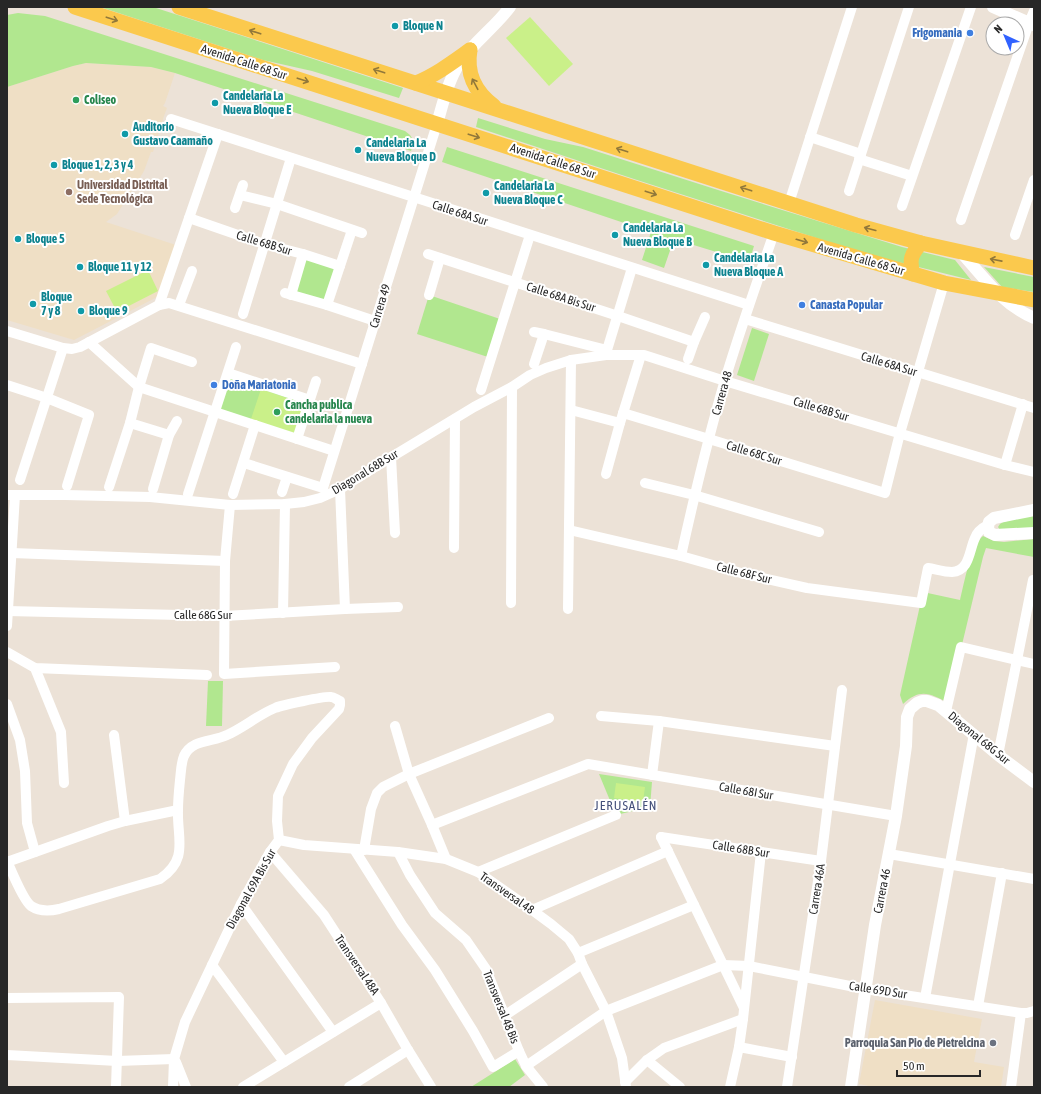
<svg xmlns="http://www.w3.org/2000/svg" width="1041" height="1094" font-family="'Asap Condensed',sans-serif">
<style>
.education{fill:#efdfc5}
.green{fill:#b1e78f}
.pitch{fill:#caf089}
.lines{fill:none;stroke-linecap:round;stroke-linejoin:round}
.minor{stroke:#fff;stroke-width:10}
.tertiary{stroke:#fff;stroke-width:12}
.primary{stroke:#fbc94d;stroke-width:15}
.oneway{stroke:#91783a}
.culture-dot{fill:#0f9aa8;stroke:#fff;stroke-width:1.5}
.shop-dot{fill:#3f7fe0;stroke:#fff;stroke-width:1.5}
.leisure-dot{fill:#2e9e5b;stroke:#fff;stroke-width:1.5}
.education-dot{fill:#8d6e63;stroke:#fff;stroke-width:1.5}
.worship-dot{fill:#6b7280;stroke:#fff;stroke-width:1.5}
.labels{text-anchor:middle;stroke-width:4;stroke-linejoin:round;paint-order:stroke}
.culture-label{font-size:12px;font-weight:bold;fill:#0d838f;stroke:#fff;text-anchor:start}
.shop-label{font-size:12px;font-weight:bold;fill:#366cbe;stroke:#fff;text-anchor:start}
.street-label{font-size:12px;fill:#272727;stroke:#fff}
.leisure-label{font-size:12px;font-weight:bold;fill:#27864d;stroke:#fff;text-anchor:start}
.education-label{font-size:12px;font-weight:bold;fill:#785e54;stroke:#fff;text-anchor:start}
.worship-label{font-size:12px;font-weight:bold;fill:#5b616d;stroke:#fff;text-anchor:end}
.neighbourhood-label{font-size:13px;letter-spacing:1px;fill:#45517b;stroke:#fff}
</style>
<rect width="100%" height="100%" fill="#ece2d7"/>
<!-- education -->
<g class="education">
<polygon points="86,63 151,67 175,73 165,103 163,106 167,108 164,116 153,152 151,152 144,171 117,214 106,222 176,245 159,296 74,340 7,320 7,87 73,66"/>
<polygon points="875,1000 982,1019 974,1062 1004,1067 1001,1087 874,1087 859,1084"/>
</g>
<!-- green -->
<g class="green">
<polygon points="100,7 153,7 403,88 399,98 312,71 263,60"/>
<polygon points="18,13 45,16 405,131 410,135 414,141 411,151 175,73 151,67 86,63 73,66 7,87 7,15"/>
<polygon points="478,118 545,139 583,147 718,190 902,247 955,260 971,280 866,254 634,179 476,127"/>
<polygon points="447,147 754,246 749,262 674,239 664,268 642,260 651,232 442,162"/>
<polygon points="303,254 340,266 327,305 291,295"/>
<polygon points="984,267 1034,277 1034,292 1002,287"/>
<polygon points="429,295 503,320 491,358 417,334"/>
<polygon points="752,328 769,334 754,381 737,375"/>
<polygon points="229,376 306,402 295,436 217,410"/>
<polygon points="1034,515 1034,528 1000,530 998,527 1000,524 1003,522"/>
<path d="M983,536L994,541L1004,542L1034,539V557L986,548L983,557L948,703C930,693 920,688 903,704L900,695L923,592L960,600C964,584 971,545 983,536Z"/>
<polygon points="208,681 223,681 222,726 206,726"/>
<polygon points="599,774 652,782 650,807 616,815"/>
<polygon points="515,1059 525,1075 509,1087 471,1087"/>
</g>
<!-- pitch -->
<g class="pitch">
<polygon points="530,17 573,64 549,86 506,38"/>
<polygon points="148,270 158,291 117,312 106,291"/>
<polygon points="261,389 304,404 294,433 251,419"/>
<polygon points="616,783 645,787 643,802 614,798"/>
</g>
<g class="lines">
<!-- minor -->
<g class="minor">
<polyline points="171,119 749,305"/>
<polyline points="810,137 861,154"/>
<polyline points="859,159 912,176"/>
<polyline points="849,191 909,7"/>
<polyline points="240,195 277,204 362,233"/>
<polyline points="789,203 852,7"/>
<polyline points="902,206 971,7"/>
<polyline points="235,208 243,185"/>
<polyline points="189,218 264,244 303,254 340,266"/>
<polyline points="961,220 1029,23 1034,11"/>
<polyline points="1015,235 1034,180"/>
<polyline points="428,254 618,316 694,342"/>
<polyline points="285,293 327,305 375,321"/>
<polyline points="291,295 303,254"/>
<polyline points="429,295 440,258"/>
<polyline points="159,305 218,134"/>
<polyline points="179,305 192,271"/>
<polyline points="327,305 352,230"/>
<polyline points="243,314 291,158"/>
<polyline points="745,319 1034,408"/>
<polyline points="7,331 63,348 72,349 80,347 159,305 169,303 362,364"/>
<polyline points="544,334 607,350 632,268"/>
<polyline points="89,342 139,387 334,451"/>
<polyline points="688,359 694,342 705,317"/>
<polyline points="534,364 544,334 534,332"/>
<polyline points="228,373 310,400"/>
<polyline points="7,386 7,385 47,398 89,415 67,486"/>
<polyline points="481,390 530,235"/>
<polyline points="571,410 620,423"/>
<polyline points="623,413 709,439 885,493 900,433 944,283"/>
<polyline points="130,423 169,435"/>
<polyline points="297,439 316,381"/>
<polyline points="391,457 395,533"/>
<polyline points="244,463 323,488 437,124"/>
<polyline points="1005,465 1023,404"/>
<polyline points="606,474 620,423 641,355"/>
<polyline points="20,480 63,348"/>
<polyline points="645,483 694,495 819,532"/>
<polyline points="109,487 130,423 139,387 151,348 192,362"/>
<polyline points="153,489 169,435 177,421"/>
<polyline points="340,489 345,609"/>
<polyline points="282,492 287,477"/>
<polyline points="188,494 236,347"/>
<polyline points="233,494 255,425"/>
<polyline points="7,495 65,495 150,497 230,505 285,504 304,502 320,498 340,489 375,467 474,407 512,387 530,375 546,368 571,360 606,355 644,355 725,381 1005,465 1034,472"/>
<polyline points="230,505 225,561 224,674 335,667"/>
<path d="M569,530L681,556L741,573L807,588L921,603L928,568C935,569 944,572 952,572C970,571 969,550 975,538C977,532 982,528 988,525"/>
<polyline points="454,548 455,419"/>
<polyline points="12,553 225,561"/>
<path d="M681,556C694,497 708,438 725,380C740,330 757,282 774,233"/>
<polyline points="511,603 512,387"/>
<polyline points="568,609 571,360"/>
<polyline points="7,611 224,616 345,609 398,607"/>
<polyline points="283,613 285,504"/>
<polyline points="7,626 15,495"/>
<polyline points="7,652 35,668 207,675"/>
<polyline points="35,668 61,732 64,783"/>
<polyline points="7,704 20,740 25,771 27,823 35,852"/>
<polyline points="946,711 961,647 1034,664"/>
<polyline points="601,716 659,721 835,746"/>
<polyline points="395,726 409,774 432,825 446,859"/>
<polyline points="114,735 125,821"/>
<polyline points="998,755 1033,580"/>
<polyline points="652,775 659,721"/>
<polyline points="432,825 588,764 896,816"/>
<polyline points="661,837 744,1008"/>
<polyline points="661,837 821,861"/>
<polyline points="279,840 304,845 398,852 446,859 478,872 532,910 551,924 569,939 578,953 582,964 606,1011 622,1058 626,1087"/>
<polyline points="354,849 402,925 435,970 473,1031 493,1067 519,1051"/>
<polyline points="364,850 371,809 377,793 383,787 409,774 549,718"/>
<polyline points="270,852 324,915 381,1003 408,1050 431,1087"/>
<polyline points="398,852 410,875 435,913 466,940 486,969 519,1051 526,1066 543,1087"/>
<polyline points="889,854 1034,879"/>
<path d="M7,861C12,872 23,900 31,906C40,912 50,911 59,909L160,879C189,859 177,839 178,810C178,800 179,790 180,780C181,772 181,763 184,756C192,739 213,742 227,735C243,728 258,715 275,708C282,705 325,696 331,697C334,697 337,700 340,701V705L339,709L312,738L293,764L278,796L277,821L279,840L270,852L241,904L185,1022L174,1059L173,1087"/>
<polyline points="7,862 108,826 125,821 178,810"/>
<polyline points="478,872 616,815"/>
<polyline points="241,904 333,1032"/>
<polyline points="532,910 668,851"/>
<polyline points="578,953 694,905"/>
<polyline points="212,965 284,1062"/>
<polyline points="7,998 119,997 116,1087"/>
<polyline points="925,998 974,734"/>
<polyline points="978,1006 1002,873"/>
<polyline points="504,1016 582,964"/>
<polyline points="739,1047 792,1057"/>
<polyline points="7,1055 117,1061 174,1059"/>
<polyline points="647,1060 680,1087"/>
<polyline points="176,1062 186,1087"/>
<polyline points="526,1066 606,1011 723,965 749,966 865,989 1021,1013 1027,1013 1034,1011"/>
<polyline points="625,1082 647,1060 664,1048 743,1019"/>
<polyline points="243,1087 381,1003"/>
<polyline points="349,1087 408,1050"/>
<polyline points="730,1087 739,1047 743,1019 761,852"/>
<polyline points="787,1087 821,861 842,690"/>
<polyline points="1011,1087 1021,1013"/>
</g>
<!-- tertiary -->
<g class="tertiary">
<polyline points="993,7 1034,25"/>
<path d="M437,124C443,103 448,81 460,62C474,42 495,27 510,7"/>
<path d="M961,252C983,277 1003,305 1034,318"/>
<polyline points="1034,510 994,518 989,522 988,527 989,532 995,535 1034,533"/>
<polyline points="851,1087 875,925 896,816 906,746 907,717 910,709 917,703 922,701 927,701 938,705 998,755 1034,782"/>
</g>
<!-- primary -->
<g class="primary">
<polyline points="75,7 774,233 944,283 1034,300"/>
<polyline points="179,7 856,225 921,243 1034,268"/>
<path d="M470,50C466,73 475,92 494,106"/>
<path d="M416,83C436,75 453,62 470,50"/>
<path d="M913,274C909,260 911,254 921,243"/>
</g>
</g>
<!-- one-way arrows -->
<defs><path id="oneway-shaft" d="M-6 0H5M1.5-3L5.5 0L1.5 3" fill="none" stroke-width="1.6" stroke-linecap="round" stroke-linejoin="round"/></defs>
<g class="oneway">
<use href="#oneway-shaft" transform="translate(112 19) rotate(18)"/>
<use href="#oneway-shaft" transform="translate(255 32) rotate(-162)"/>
<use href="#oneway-shaft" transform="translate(379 71) rotate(-162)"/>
<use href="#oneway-shaft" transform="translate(303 80) rotate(18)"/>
<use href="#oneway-shaft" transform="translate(475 84) rotate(-118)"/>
<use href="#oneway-shaft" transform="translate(474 136) rotate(18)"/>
<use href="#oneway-shaft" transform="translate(622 150) rotate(-162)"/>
<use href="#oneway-shaft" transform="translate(746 189) rotate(-162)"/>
<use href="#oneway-shaft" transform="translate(651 193) rotate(18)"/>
<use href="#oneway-shaft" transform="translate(870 229) rotate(-165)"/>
<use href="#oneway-shaft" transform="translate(802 241) rotate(16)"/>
<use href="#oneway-shaft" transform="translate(996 260) rotate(-169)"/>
</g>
<!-- markers -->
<g class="culture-dot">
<circle cx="395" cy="26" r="4"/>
<circle cx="215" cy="103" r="4"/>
<circle cx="125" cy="134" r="4"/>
<circle cx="358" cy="150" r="4"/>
<circle cx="54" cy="165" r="4"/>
<circle cx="486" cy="193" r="4"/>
<circle cx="615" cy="235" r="4"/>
<circle cx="18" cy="239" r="4"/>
<circle cx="706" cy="265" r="4"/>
<circle cx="80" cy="267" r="4"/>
<circle cx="33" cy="304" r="4"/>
<circle cx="81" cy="311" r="4"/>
</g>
<g class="shop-dot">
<circle cx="970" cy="33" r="4"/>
<circle cx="802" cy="305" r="4"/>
<circle cx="214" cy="385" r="4"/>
</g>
<g class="leisure-dot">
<circle cx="76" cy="100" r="4"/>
<circle cx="277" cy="412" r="4"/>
</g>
<circle class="education-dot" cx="69" cy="192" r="4"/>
<circle class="worship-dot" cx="993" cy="1043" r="4"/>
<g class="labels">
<!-- culture labels -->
<g class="culture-label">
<text x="403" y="30">Bloque N</text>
<text x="223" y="100">Candelaria La<tspan x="223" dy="14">Nueva Bloque E</tspan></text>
<text x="133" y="131">Auditorio<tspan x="133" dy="14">Gustavo Caamaño</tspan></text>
<text x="366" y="147">Candelaria La<tspan x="366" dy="14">Nueva Bloque D</tspan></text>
<text x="62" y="169">Bloque 1, 2, 3 y 4</text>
<text x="494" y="190">Candelaria La<tspan x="494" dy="14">Nueva Bloque C</tspan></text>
<text x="623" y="232">Candelaria La<tspan x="623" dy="14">Nueva Bloque B</tspan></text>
<text x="26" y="243">Bloque 5</text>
<text x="714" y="262">Candelaria La<tspan x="714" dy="14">Nueva Bloque A</tspan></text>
<text x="88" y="271">Bloque 11 y 12</text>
<text x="41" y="301">Bloque<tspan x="41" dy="14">7 y 8</tspan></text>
<text x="89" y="315">Bloque 9</text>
</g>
<!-- shop labels -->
<g class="shop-label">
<text x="962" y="37" text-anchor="end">Frigomania</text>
<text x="810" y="309">Canasta Popular</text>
<text x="222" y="389">Doña Mariatonia</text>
</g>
<!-- street labels -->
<g class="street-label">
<text transform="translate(244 62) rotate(18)" y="4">Avenida Calle 68 Sur</text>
<text transform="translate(553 161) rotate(18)" y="4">Avenida Calle 68 Sur</text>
<text transform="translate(460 213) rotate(18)" y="4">Calle 68A Sur</text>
<text transform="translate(264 243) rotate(17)" y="4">Calle 68B Sur</text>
<text transform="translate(861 259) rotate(16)" y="4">Avenida Calle 68 Sur</text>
<text transform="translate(561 297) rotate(18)" y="4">Calle 68A Bis Sur</text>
<text transform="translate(380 306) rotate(-73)" y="4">Carrera 49</text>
<text transform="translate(889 364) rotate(17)" y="4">Calle 68A Sur</text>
<text transform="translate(722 393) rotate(-74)" y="4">Carrera 48</text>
<text transform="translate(821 409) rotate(17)" y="4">Calle 68B Sur</text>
<text transform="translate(754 453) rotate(17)" y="4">Calle 68C Sur</text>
<text transform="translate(365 472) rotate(-31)" y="4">Diagonal 68B Sur</text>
<text transform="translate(744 573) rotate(14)" y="4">Calle 68F Sur</text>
<text x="203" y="619">Calle 68G Sur</text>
<text transform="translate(979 738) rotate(39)" y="4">Diagonal 68G Sur</text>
<text transform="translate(746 791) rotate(10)" y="4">Calle 68I Sur</text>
<text transform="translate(741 849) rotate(9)" y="4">Calle 68B Sur</text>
<text transform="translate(251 889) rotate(-61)" y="4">Diagonal 69A Bis Sur</text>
<text transform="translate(817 889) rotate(-81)" y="4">Carrera 46A</text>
<text transform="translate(882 891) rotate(-79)" y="4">Carrera 46</text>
<text transform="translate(507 893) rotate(35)" y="4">Transversal 48</text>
<text transform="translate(357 965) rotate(56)" y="4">Transversal 48A</text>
<text transform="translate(878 990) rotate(9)" y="4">Calle 69D Sur</text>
<text transform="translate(501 1007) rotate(68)" y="4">Transversal 48 Bis</text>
</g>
<!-- leisure labels -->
<g class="leisure-label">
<text x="84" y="104">Coliseo</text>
<text x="285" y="409">Cancha publica<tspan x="285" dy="14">candelaria la nueva</tspan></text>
</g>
<!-- education labels -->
<g class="education-label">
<text x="77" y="189">Universidad Distrital<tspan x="77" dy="14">Sede Tecnológica</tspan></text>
</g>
<!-- worship labels -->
<g class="worship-label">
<text x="985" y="1047">Parroquia San Pio de Pietrelcina</text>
</g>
<!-- neighbourhood labels -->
<g class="neighbourhood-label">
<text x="626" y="810">JERUSALÉN</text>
</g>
</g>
<!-- border -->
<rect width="1041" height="1094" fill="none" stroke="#272727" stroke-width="16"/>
<!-- north arrow -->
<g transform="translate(1005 36) rotate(316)"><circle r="19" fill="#ffffff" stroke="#a9a9a9"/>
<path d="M0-3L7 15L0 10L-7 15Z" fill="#3162ff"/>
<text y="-6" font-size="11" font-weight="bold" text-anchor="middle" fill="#272727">N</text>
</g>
<!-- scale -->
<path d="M897 1070v6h83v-6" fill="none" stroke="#272727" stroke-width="2"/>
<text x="903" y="1070" font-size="12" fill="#272727" stroke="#ffffff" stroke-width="3" paint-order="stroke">50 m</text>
</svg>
